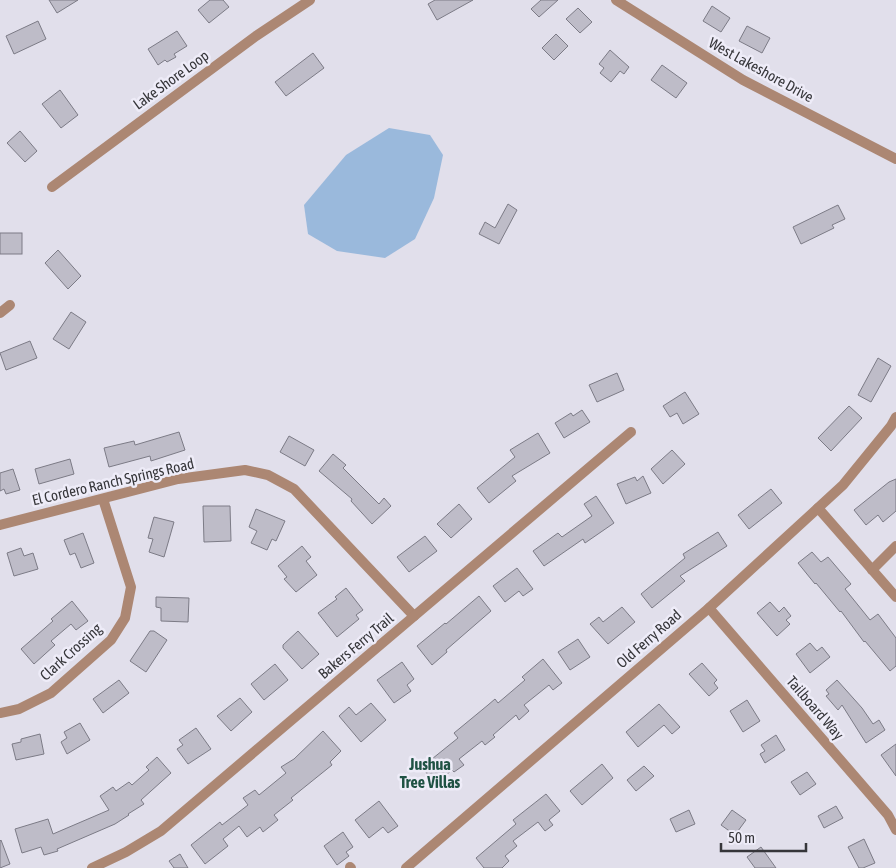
<svg xmlns="http://www.w3.org/2000/svg" width="896" height="868" font-family="'Asap Condensed',sans-serif">
<style>
.water{fill:#9ab9dc}
.building{fill:#bebcc8;stroke:#7c7b86}
.lines{fill:none;stroke-linecap:round;stroke-linejoin:round}
.minor{stroke:#ac8773;stroke-width:10}
.tertiary{stroke:#ac8773;stroke-width:10}
.labels{text-anchor:middle;stroke-width:5;stroke-linejoin:round;paint-order:stroke}
.street-label{font-size:15px;fill:#36363a;stroke:#eeecf8}
.neighbourhood-label{font-size:16px;font-weight:bold;fill:#1f5244;stroke:#eeecf8}
</style>
<rect width="100%" height="100%" fill="#e1dfeb"/>
<!-- water -->
<polygon class="water" points="389,128 430,135 443,155 434,198 415,239 385,258 337,251 308,234 304,205 346,155"/>
<!-- building -->
<g class="building">
<polygon points="49,0 78,0 57,13"/>
<polygon points="210,0 223,0 229,7 209,23 198,10"/>
<polygon points="435,0 473,0 437,20 428,4"/>
<polygon points="541,0 558,0 539,17 531,9"/>
<polygon points="712,6 730,18 721,32 703,21"/>
<polygon points="578,8 592,22 580,33 566,19"/>
<polygon points="38,21 46,39 14,54 6,36"/>
<polygon points="747,26 770,38 762,53 739,41"/>
<polygon points="177,31 187,46 174,54 176,57 167,62 165,60 158,65 148,49"/>
<polygon points="556,34 568,46 554,60 542,48"/>
<polygon points="610,50 629,67 624,74 620,71 611,82 600,73 604,68 599,64"/>
<polygon points="313,53 324,68 286,96 275,82"/>
<polygon points="662,65 687,83 676,98 651,80"/>
<polygon points="60,90 78,115 61,128 42,104"/>
<polygon points="20,131 37,151 25,162 7,143"/>
<polygon points="508,204 517,210 499,244 479,234 485,222 495,228"/>
<polygon points="838,205 845,219 832,225 834,228 801,244 793,227"/>
<rect x="0" y="233" width="22" height="21"/>
<polygon points="58,250 81,276 68,289 45,263"/>
<polygon points="71,312 86,322 69,349 53,339"/>
<polygon points="30,341 37,358 6,370 0,353"/>
<polygon points="878,358 891,366 871,402 858,395"/>
<polygon points="617,373 624,390 597,402 589,385"/>
<polygon points="685,392 699,414 683,424 677,413 670,417 663,406"/>
<polygon points="849,406 862,418 831,451 818,438"/>
<polygon points="582,410 590,422 564,438 555,423 571,413 573,416"/>
<polygon points="179,432 185,450 151,461 150,456 109,467 104,448 134,441 135,445"/>
<polygon points="538,433 550,453 512,476 516,481 489,503 477,488 515,457 510,450"/>
<polygon points="289,436 314,450 305,466 280,452"/>
<polygon points="672,450 685,464 663,484 651,469"/>
<polygon points="333,454 346,465 343,468 379,504 384,498 391,506 372,524 351,501 352,499 319,471"/>
<polygon points="70,459 74,474 39,484 35,469"/>
<polygon points="13,469 20,490 6,494 4,489 0,491 0,473"/>
<polygon points="643,476 651,493 626,504 617,484 635,477 637,481"/>
<polygon points="896,479 896,511 883,522 878,515 866,525 854,510 889,482"/>
<polygon points="771,489 782,503 749,529 738,515"/>
<polygon points="596,496 614,523 585,543 583,539 544,566 533,551 558,533 562,537 592,516 584,504"/>
<polygon points="459,504 472,519 451,538 437,524"/>
<polygon points="203,506 230,506 231,541 204,542"/>
<polygon points="256,509 285,521 276,541 272,539 267,550 251,543 257,531 249,527"/>
<polygon points="154,517 174,522 164,557 149,552 153,539 148,538"/>
<polygon points="718,532 727,546 680,576 685,581 652,608 641,594 685,558 683,554"/>
<polygon points="83,533 94,563 81,568 75,553 70,555 64,540"/>
<polygon points="425,536 437,551 409,572 397,557"/>
<polygon points="302,546 311,557 306,561 317,575 296,592 284,579 287,577 278,566"/>
<polygon points="21,548 24,556 33,553 38,569 14,576 7,553"/>
<polygon points="812,552 821,562 828,557 851,584 845,589 862,610 870,620 878,614 896,638 896,666 890,671 865,641 864,642 841,611 840,612 816,583 815,584 798,563"/>
<polygon points="517,568 533,589 523,596 519,591 505,602 493,586"/>
<polygon points="346,588 363,610 356,615 359,619 337,637 318,613 337,599 335,597"/>
<polygon points="479,596 491,611 446,650 447,652 432,665 417,646 445,623 446,624"/>
<polygon points="156,597 189,598 188,622 161,621 161,608 156,607"/>
<polygon points="72,601 88,621 76,630 71,624 51,641 55,645 34,664 21,649 53,621 51,619"/>
<polygon points="770,602 779,612 784,607 791,616 786,620 790,624 777,636 757,613"/>
<polygon points="622,607 635,622 608,644 590,624 599,617 603,622"/>
<polygon points="150,631 154,631 167,640 146,672 130,661"/>
<polygon points="298,631 319,654 302,669 283,648 283,645"/>
<polygon points="578,639 590,657 570,670 558,652"/>
<polygon points="810,643 817,651 822,647 830,657 810,673 796,654"/>
<polygon points="543,659 562,683 553,690 549,685 524,705 529,711 519,720 516,715 493,735 495,737 485,745 482,741 459,759 464,765 454,772 452,770 435,784 422,767 458,738 454,733 488,705 495,699 498,703 525,680 522,677"/>
<polygon points="402,662 414,679 407,685 411,691 394,703 377,680"/>
<polygon points="702,663 717,680 714,683 718,688 709,696 689,674"/>
<polygon points="275,664 288,680 264,700 251,684"/>
<polygon points="119,680 129,693 103,713 93,699"/>
<polygon points="837,680 862,708 873,724 879,720 885,730 866,743 842,705 838,710 826,696 829,694 826,690"/>
<polygon points="240,698 252,712 231,731 217,716"/>
<polygon points="747,700 760,721 743,732 730,711"/>
<polygon points="371,703 386,720 361,742 339,716 349,707 356,715"/>
<polygon points="659,704 680,727 672,734 664,725 638,747 626,732"/>
<polygon points="80,723 90,740 67,754 61,742 67,738 64,732"/>
<polygon points="196,728 211,749 188,764 177,749 183,745 179,740"/>
<polygon points="323,731 341,751 330,762 332,765 291,798 293,800 274,815 278,820 263,832 260,827 247,837 239,826 223,839 228,846 205,864 191,845 220,822 222,825 248,805 243,798 255,790 259,795 286,773 281,767 294,759"/>
<polygon points="40,734 44,754 16,760 12,744 21,742 21,739"/>
<polygon points="776,735 785,750 765,763 760,754 765,751 761,745"/>
<polygon points="896,744 896,776 881,755"/>
<polygon points="157,757 171,773 141,800 144,804 128,814 129,815 115,824 57,849 58,851 44,855 41,847 22,853 15,829 48,819 53,834 109,810 100,796 113,787 116,791 129,782 132,785 149,770 146,767"/>
<polygon points="602,764 613,778 582,805 570,791"/>
<polygon points="644,766 654,776 636,791 627,780"/>
<polygon points="807,772 816,784 800,795 791,782"/>
<polygon points="546,794 560,811 549,820 553,825 545,831 538,822 513,841 517,846 505,856 509,861 502,868 484,868 476,858 516,824 513,820"/>
<polygon points="379,801 398,826 388,833 383,827 369,838 355,820"/>
<polygon points="836,806 843,818 824,828 818,816"/>
<polygon points="689,810 695,824 676,832 670,819"/>
<polygon points="732,810 746,820 735,835 721,825"/>
<polygon points="343,832 353,847 346,852 349,856 337,865 324,846"/>
<polygon points="864,839 875,863 863,868 859,868 848,847"/>
<polygon points="1,840 10,864 0,868 0,841"/>
<polygon points="761,847 776,868 755,868 747,857"/>
<polygon points="180,854 188,868 174,868 169,861"/>
</g>
<g class="lines">
<!-- minor -->
<g class="minor">
<polyline points="616,0 743,80 896,159"/>
<polyline points="52,187 256,36 310,0"/>
<polyline points="0,313 10,305"/>
<polyline points="818,508 896,597"/>
<polyline points="0,525 178,479 245,470 268,475 294,489 414,616"/>
<polyline points="872,570 896,546"/>
<polyline points="709,608 888,815 896,830"/>
<polyline points="0,713 19,709 51,693 111,640 125,618 131,587 103,499"/>
<polyline points="350,867 351,868"/>
<polyline points="92,868 126,852 161,831 631,432"/>
</g>
<!-- tertiary -->
<polyline class="tertiary" points="406,868 709,608 818,508 843,485 891,426 896,417"/>
</g>
<g class="labels">
<!-- street labels -->
<g class="street-label">
<text transform="translate(761 70) rotate(29)" y="5">West Lakeshore Drive</text>
<text transform="translate(171 80) rotate(-36)" y="5">Lake Shore Loop</text>
<text transform="translate(113 482) rotate(-13)" y="5">El Cordero Ranch Springs Road</text>
<text transform="translate(649 639) rotate(-41)" y="5">Old Ferry Road</text>
<text transform="translate(356 646) rotate(-40)" y="5">Bakers Ferry Trail</text>
<text transform="translate(71 652) rotate(-42)" y="5">Clark Crossing</text>
<text transform="translate(815 708) rotate(49)" y="5">Tailboard Way</text>
</g>
<!-- neighbourhood labels -->
<g class="neighbourhood-label">
<text x="430" y="770">Jushua<tspan x="430" dy="18">Tree Villas</tspan></text>
</g>
</g>
<!-- scale -->
<path d="M721 843v8h85v-8" fill="none" stroke="#36363a" stroke-width="2.5"/>
<text x="728" y="843" font-size="15" fill="#36363a" stroke="#eeecf8" stroke-width="4" paint-order="stroke">50 m</text>
</svg>
